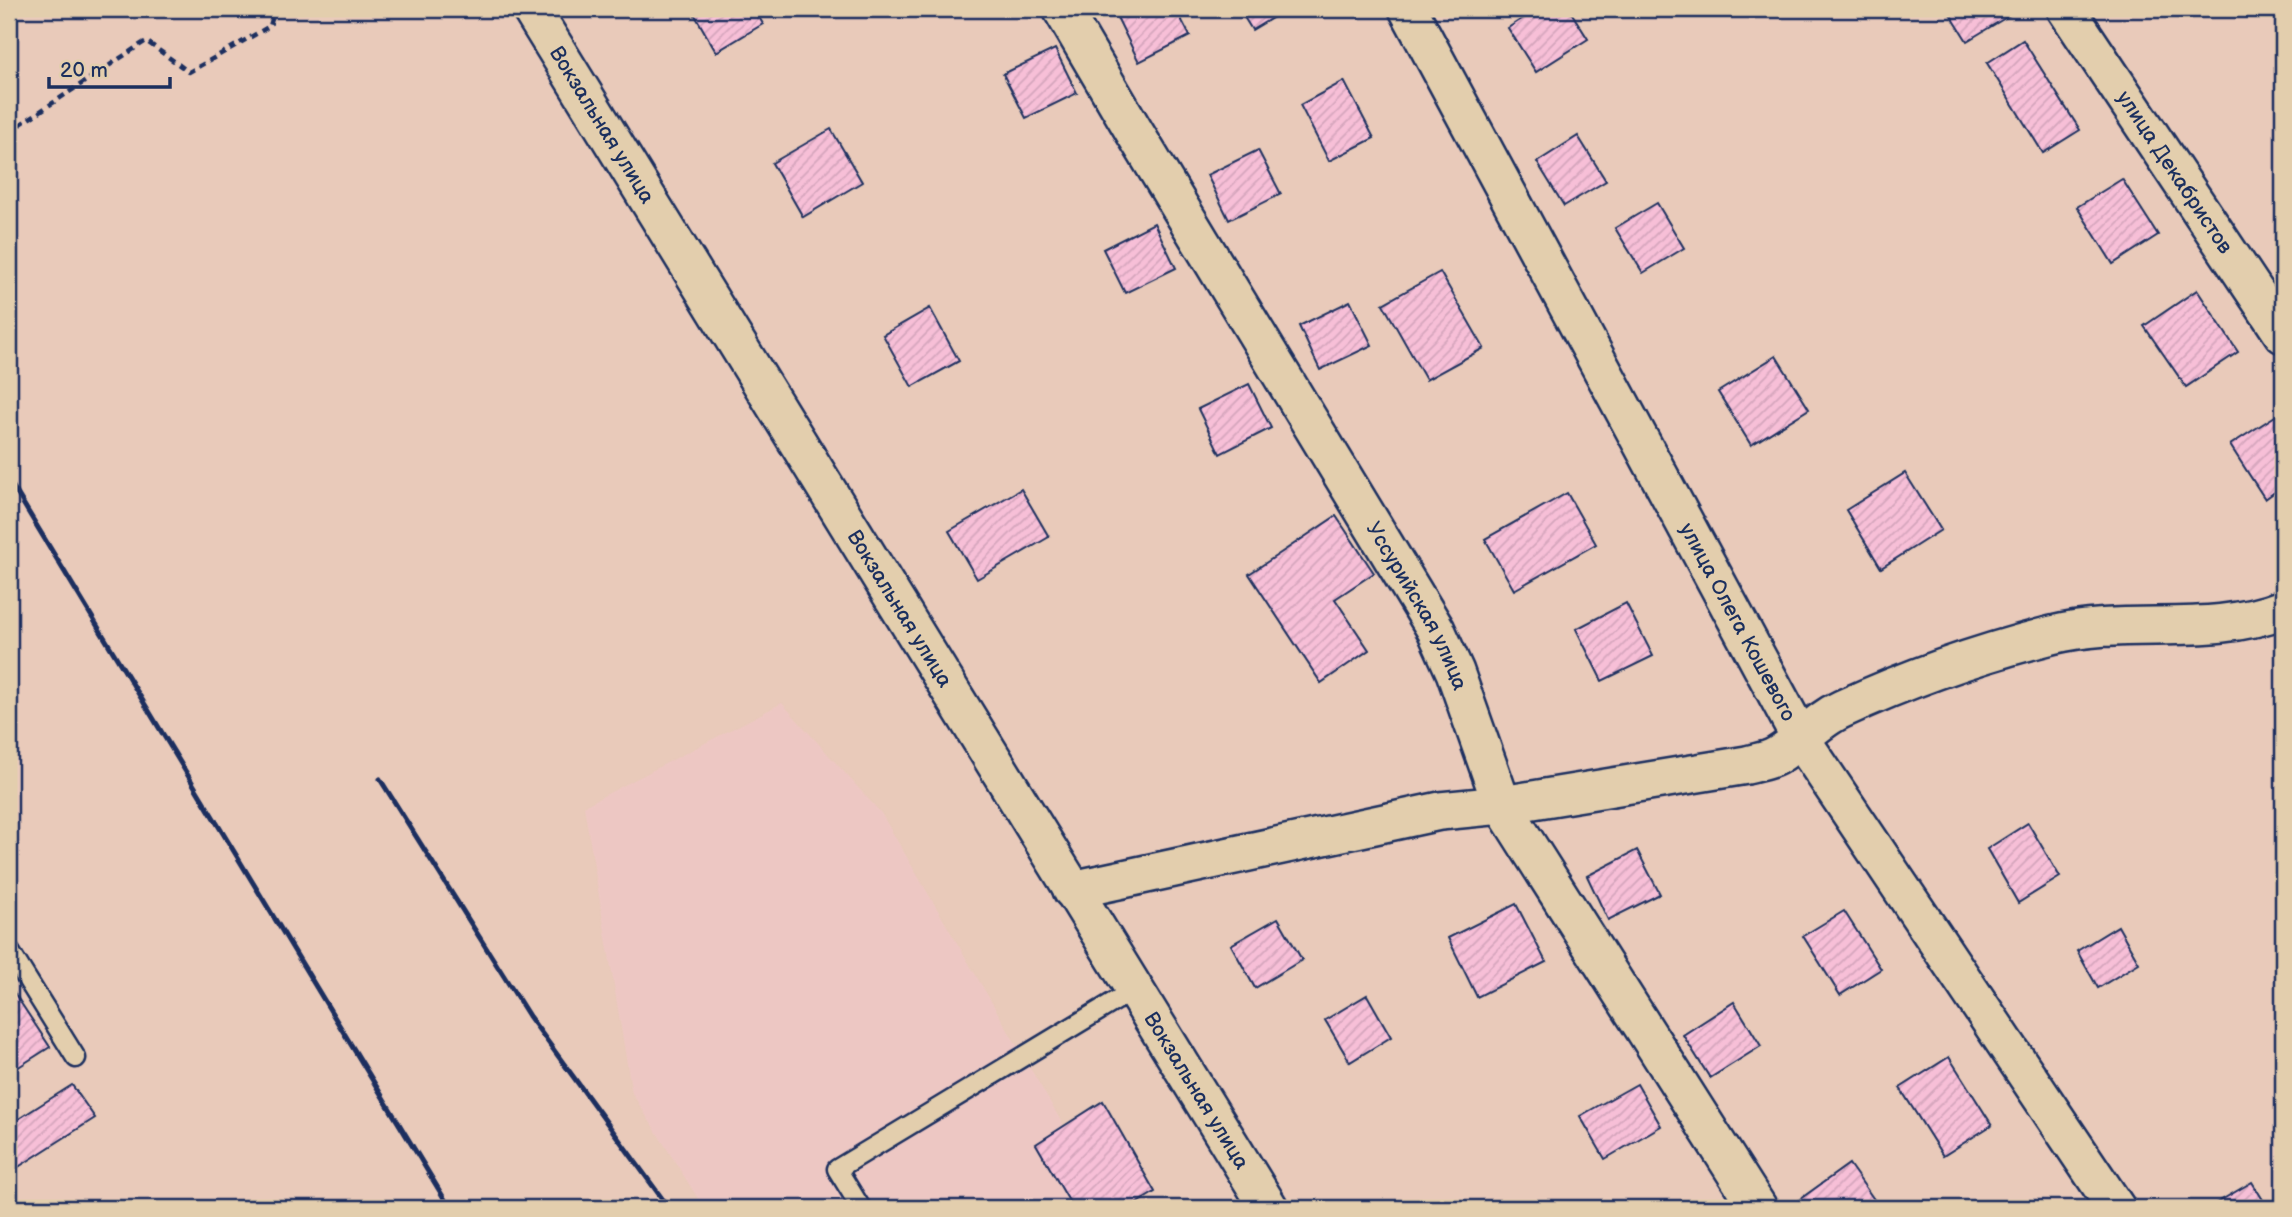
<svg xmlns="http://www.w3.org/2000/svg" width="2292" height="1217" font-family="'Balsamiq Sans',sans-serif">
<style>
.built{fill:#edc7c3}
.building{fill:url(#building-hatch);stroke:#1b2f5e;stroke-width:2}
.lines{fill:none;stroke-linecap:round;stroke-linejoin:round}
.lane-casing{stroke:#1b2f5e;stroke-width:23}
.street-casing{stroke:#1b2f5e;stroke-width:42}
.path{stroke:#1b2f5e;stroke-width:4.5;stroke-dasharray:7 5;stroke-linecap:butt}
.lane{stroke:#e3cead;stroke-width:18}
.street{stroke:#e3cead;stroke-width:37}
.rail{stroke:#1b2f5e;stroke-width:5}
.labels{text-anchor:middle;stroke-width:6;stroke-linejoin:round;paint-order:stroke}
.street-label{font-size:21px;fill:#1b2f5e;stroke:#e3cead}
</style>
<defs>
<pattern id="building-hatch" width="6" height="6" patternUnits="userSpaceOnUse" patternTransform="scale(1.75)"><rect width="6" height="6" fill="#f7bfd7"/><path d="M-1 1l2-2M0 6l6-6M5 7l2-2" fill="none" stroke="#d3a4bb"/></pattern>
</defs>
<rect width="100%" height="100%" fill="#e9caba"/>
<filter id="ink" filterUnits="userSpaceOnUse"><feTurbulence type="fractalNoise" baseFrequency=".0143" numOctaves="2"/><feDisplacementMap in="SourceGraphic" scale="14" xChannelSelector="R" yChannelSelector="G"/><feConvolveMatrix kernelMatrix="1 2 1 2 8 2 1 2 1" color-interpolation-filters="sRGB"/></filter>
<g filter="url(#ink)">
<!-- built -->
<polygon class="built" points="782,703 881,813 1112,1208 704,1208 632,1093 584,806"/>
<!-- building -->
<g class="building">
<polygon points="694,9 754,9 763,24 716,52 692,10"/>
<polygon points="1113,9 1176,9 1190,36 1139,62"/>
<polygon points="1239,9 1287,9 1252,30"/>
<polygon points="1537,9 1569,9 1588,39 1536,72 1508,28"/>
<polygon points="1947,9 2006,9 2010,15 1967,41"/>
<polygon points="2023,40 2080,130 2043,153 1987,63"/>
<polygon points="1055,49 1077,93 1026,118 1003,74"/>
<polygon points="1344,81 1374,138 1329,161 1300,105"/>
<polygon points="831,129 862,182 803,217 772,163"/>
<polygon points="1578,136 1606,181 1564,206 1537,162"/>
<polygon points="1258,150 1281,194 1229,220 1207,175"/>
<polygon points="2122,179 2158,235 2113,264 2077,207"/>
<polygon points="1657,203 1684,248 1643,273 1615,228"/>
<polygon points="1154,223 1176,268 1125,293 1103,249"/>
<polygon points="1440,272 1484,348 1426,380 1383,304"/>
<polygon points="2197,290 2238,352 2186,387 2144,326"/>
<polygon points="1350,301 1372,345 1320,370 1299,326"/>
<polygon points="930,308 959,361 912,387 883,335"/>
<polygon points="1776,356 1809,409 1751,445 1718,392"/>
<polygon points="1249,384 1271,428 1220,454 1198,409"/>
<polygon points="2283,411 2283,486 2265,499 2230,445"/>
<polygon points="1905,473 1941,530 1881,568 1846,510"/>
<polygon points="1021,489 1049,537 977,579 949,531"/>
<polygon points="1567,493 1596,544 1514,590 1485,539"/>
<polygon points="1336,516 1374,573 1335,599 1369,650 1321,683 1249,574"/>
<polygon points="1626,603 1653,656 1602,681 1576,629"/>
<polygon points="2028,823 2060,877 2018,903 1987,849"/>
<polygon points="1637,850 1660,894 1608,920 1587,876"/>
<polygon points="1516,904 1546,962 1477,997 1448,938"/>
<polygon points="1844,911 1881,969 1840,995 1803,936"/>
<polygon points="1278,918 1302,960 1255,988 1231,945"/>
<polygon points="2118,926 2139,963 2098,988 2077,951"/>
<polygon points="9,985 50,1047 9,1073"/>
<polygon points="1367,995 1391,1037 1350,1062 1325,1020"/>
<polygon points="1734,1002 1761,1046 1710,1078 1683,1035"/>
<polygon points="1949,1057 1992,1125 1943,1156 1900,1088"/>
<polygon points="1637,1084 1661,1126 1605,1159 1580,1116"/>
<polygon points="72,1085 95,1118 9,1173 9,1125"/>
<polygon points="1103,1101 1155,1192 1129,1208 1073,1208 1036,1144"/>
<polygon points="1849,1164 1880,1208 1800,1208 1796,1202"/>
<polygon points="2252,1182 2268,1208 2208,1208"/>
<polygon points="1435,1200 1440,1208 1421,1208"/>
</g>
<g class="lines">
<defs>
<g id="lane">
<polyline points="9,950 76,1058"/>
<polyline points="861,1208 837,1169 1135,989"/>
</g>
<g id="street">
<path id="s1" d="M531,9L1269,1208"/>
<path id="s2" d="M1062,9L1135,133L1436,630L1455,672L1502,805L1758,1208"/>
<path id="s3" d="M1408,9L1801,739L2116,1208"/>
<path id="s4" d="M2066,9L2283,334"/>
<path d="M1072,890L1440,811L1502,805L1747,765C1757,762 1769,761 1778,755C1801,741 1817,720 1842,709C1909,678 1981,653 2052,635C2128,616 2210,638 2283,609"/>
</g>
</defs>
<!-- lane casing -->
<use href="#lane" class="lane-casing"/>
<!-- street casing -->
<use href="#street" class="street-casing"/>
<!-- path -->
<polyline class="path" points="9,132 146,41 189,72 270,26 275,9"/>
<!-- lane -->
<use href="#lane" class="lane"/>
<!-- street -->
<use href="#street" class="street"/>
<!-- rail -->
<g class="rail">
<polyline points="9,480 450,1208"/>
<polyline points="380,779 529,1016 669,1208"/>
</g>
</g>
</g>
<g class="labels">
<!-- street labels -->
<g class="street-label">
<text dy="7" stroke="none"><textPath href="#s1" startOffset="136">Вокзальная улица</textPath></text>
<text dy="7" stroke="none"><textPath href="#s4" startOffset="196">улица Декабристов</textPath></text>
<text dy="7" stroke="none"><textPath href="#s2" startOffset="695">Уссурийская улица</textPath></text>
<text dy="7" stroke="none"><textPath href="#s1" startOffset="704">Вокзальная улица</textPath></text>
<text dy="7" stroke="none"><textPath href="#s3" startOffset="696">улица Олега Кошевого</textPath></text>
<text dy="7" stroke="none"><textPath href="#s1" startOffset="1270">Вокзальная улица</textPath></text>
</g>
</g>
<!-- margin -->
<rect width="2292" height="1217" fill="none" stroke="#e3cead" stroke-width="35"/>
<rect x="18" y="18" width="2257" height="1182" fill="none" stroke="#1b2f5e" stroke-width="2.5" filter="url(#ink)"/>
<!-- scale -->
<path d="M49 77v10h121v-10" fill="none" stroke="#1b2f5e" stroke-width="3.5"/>
<text x="60" y="77" font-size="21" fill="#1b2f5e" stroke="#e3cead" stroke-width="5" paint-order="stroke">20 m</text>
</svg>
